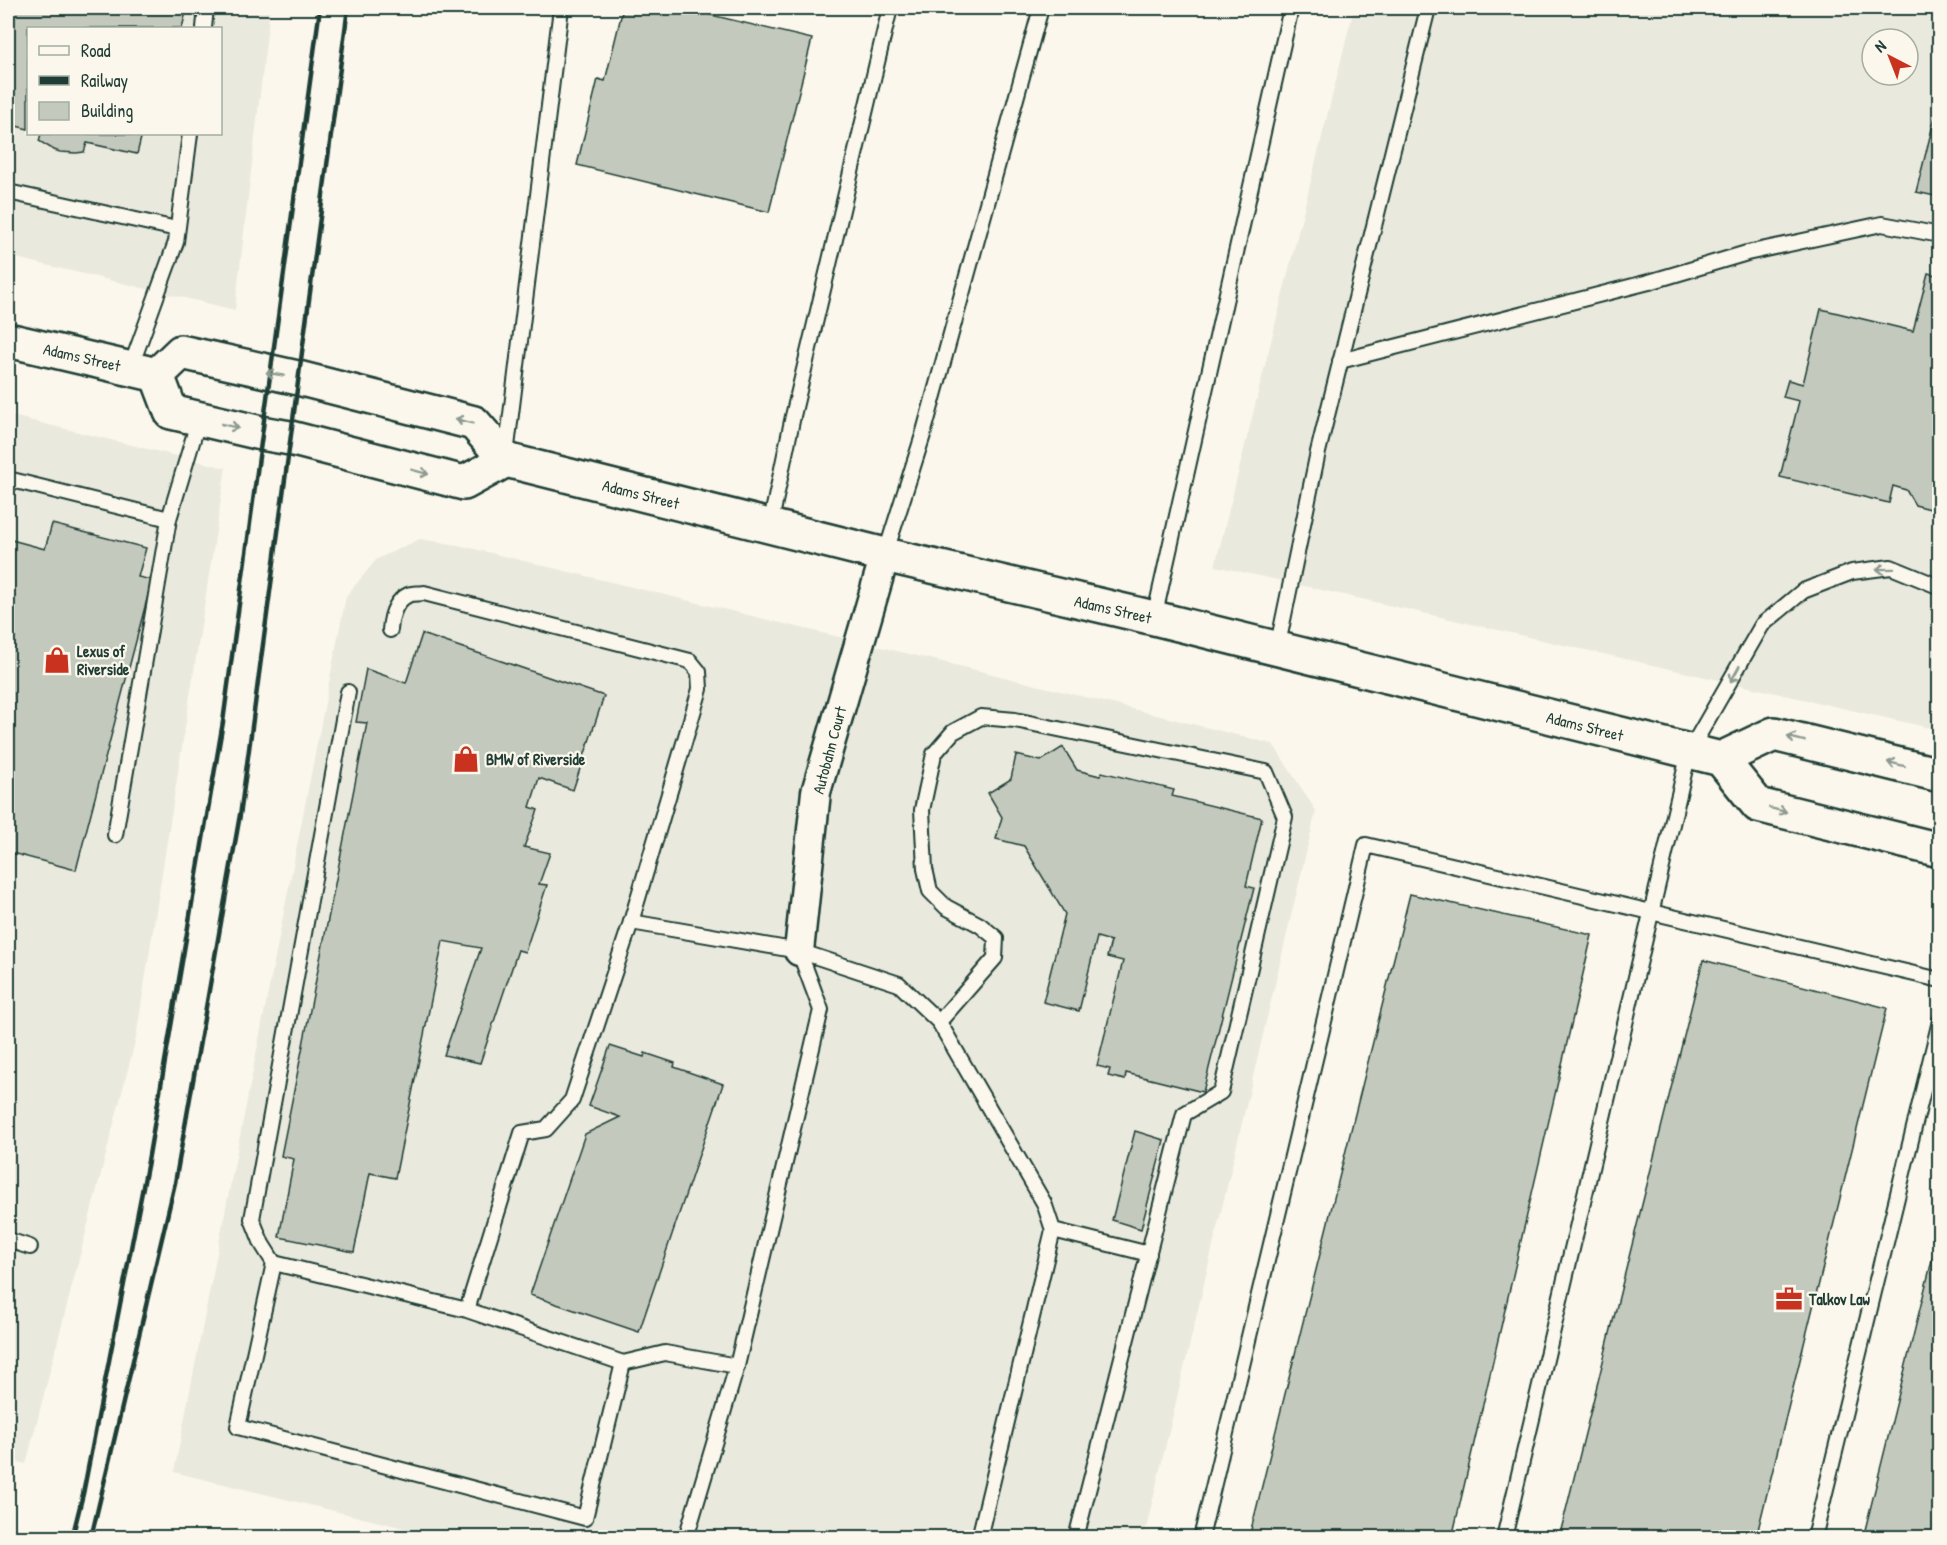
<svg xmlns="http://www.w3.org/2000/svg" width="1947" height="1545" font-family="'Patrick Hand',sans-serif">
<style>
.built{fill:#eae9de;fill-rule:evenodd}
.building{fill:#c4c9be;stroke:#1f3d34;stroke-width:1.5}
.lines{fill:none;stroke-linecap:round;stroke-linejoin:round}
.lane-casing{stroke:#1f3d34;stroke-width:18}
.street-casing{stroke:#1f3d34;stroke-width:33}
.secondary-casing{stroke:#1f3d34;stroke-width:38}
.lane{stroke:#fbf7ec;stroke-width:14}
.street{stroke:#fbf7ec;stroke-width:28}
.secondary{stroke:#fbf7ec;stroke-width:33}
.rail{stroke:#1f3d34;stroke-width:4.5}
.oneway{stroke:#8d9a90}
.labels{text-anchor:middle;stroke-width:4.5;stroke-linejoin:round;paint-order:stroke}
.street-label{font-size:16px;fill:#1f3d34;stroke:#fbf7ec}
.poi-label{font-size:16px;font-weight:bold;fill:#1f3d34;stroke:#fbf7ec;text-anchor:start}
</style>
<rect width="100%" height="100%" fill="#fbf7ec"/>
<filter id="ink" filterUnits="userSpaceOnUse"><feTurbulence type="fractalNoise" baseFrequency=".0167" numOctaves="2"/><feDisplacementMap in="SourceGraphic" scale="12" xChannelSelector="R" yChannelSelector="G"/><feConvolveMatrix kernelMatrix="1 2 1 2 8 2 1 2 1" color-interpolation-filters="sRGB"/></filter>
<g filter="url(#ink)">
<!-- built -->
<g class="built">
<path d="M8,8H270L235,310L8,256ZM28,28H220V134H28Z"/>
<path d="M1354,8H1939V730L1215,566ZM1872,39H1908V75H1872Z"/>
<polygon points="8,415 226,468 136,1038 26,1464 8,1460"/>
<polygon points="420,539 458,545 988,673 1273,744 1316,811 1144,1537 441,1537 174,1472 346,596 377,559"/>
</g>
<!-- building -->
<g class="building">
<polygon points="8,8 187,8 182,28 28,28 28,129 8,124"/>
<polygon points="623,8 682,8 812,39 769,212 577,165 598,79 605,81"/>
<polygon points="1940,97 1940,197 1916,192"/>
<polygon points="41,134 142,134 137,154 87,143 84,152 76,153 60,152 54,150 39,141"/>
<polygon points="1928,273 1940,276 1940,503 1930,509 1915,505 1906,490 1893,486 1889,503 1780,477 1799,401 1783,397 1788,380 1803,384 1821,309 1913,331"/>
<polygon points="52,524 146,548 138,577 152,580 76,870 8,852 8,539 45,549"/>
<polygon points="422,634 604,696 573,790 539,778 530,807 538,810 524,847 550,853 539,884 547,885 525,952 518,950 480,1063 444,1055 481,948 443,941 395,1178 370,1173 354,1252 279,1237 294,1159 281,1156 367,723 356,722 366,669 406,683"/>
<polygon points="1063,747 1077,770 1100,776 1102,772 1174,790 1172,796 1262,818 1246,886 1254,888 1203,1092 1126,1073 1125,1080 1108,1076 1110,1069 1097,1066 1123,961 1107,957 1111,941 1097,937 1079,1011 1043,1002 1065,914 1024,846 996,839 1002,817 988,793 1011,779 1016,755 1041,761"/>
<polygon points="1410,894 1592,935 1452,1538 1249,1538"/>
<polygon points="1703,960 1887,1008 1756,1538 1559,1538"/>
<polygon points="610,1046 644,1057 645,1053 675,1063 674,1067 723,1084 639,1332 530,1295 585,1134 620,1117 589,1106"/>
<polygon points="1135,1131 1164,1140 1141,1229 1112,1220"/>
<polygon points="1940,1228 1940,1538 1863,1538"/>
</g>
<g class="lines">
<defs>
<g id="lane">
<polyline points="204,28 206,8"/>
<polyline points="8,192 177,229"/>
<polyline points="1340,361 1649,282 1747,253 1882,224 1940,235"/>
<polyline points="130,369 176,242 190,134"/>
<polyline points="506,455 561,8"/>
<polyline points="8,479 169,519 199,419"/>
<polyline points="770,526 793,416 890,8"/>
<polyline points="885,555 923,435 1041,8"/>
<polyline points="1154,618 1291,8"/>
<path d="M390,630C391,617 395,601 408,595C412,593 419,594 424,593L690,661L699,672L700,689L631,922L799,951L899,984L939,1022"/>
<polyline points="1277,649 1318,452 1428,8"/>
<polyline points="115,835 169,519"/>
<polyline points="8,1240 30,1247"/>
<polyline points="274,1263 262,1244 252,1219 348,692"/>
<polyline points="467,1310 623,1363 585,1518 238,1427 274,1263 467,1310 522,1133 546,1129 572,1100 631,922"/>
<polyline points="623,1363 665,1353 737,1366 686,1538"/>
<polyline points="737,1366 821,1010 799,951"/>
<polyline points="979,1538 1053,1230"/>
<polyline points="1076,1538 1184,1114 1221,1092 1285,817 1266,772 1015,720 981,717 953,732 934,754 922,810 925,869 930,891 946,907 980,925 996,938 995,958 939,1022 1044,1203 1053,1230 1149,1254"/>
<polyline points="1201,1538 1366,845 1940,980"/>
<polyline points="1504,1538 1689,752 1762,625 1803,591 1852,572 1891,567 1940,587"/>
<polyline points="1814,1538 1940,1021"/>
</g>
<polyline id="street" points="799,951 816,792 885,555"/>
<g id="secondary">
<polyline points="8,340 157,375"/>
<polyline points="157,375 181,352 298,378 474,423 506,460 885,555 1154,618 1721,759 1758,805 1940,850"/>
<polyline points="157,375 171,412 261,433 290,438 464,483 506,460"/>
<polyline points="1721,759 1774,734 1940,775"/>
</g>
</defs>
<!-- lane casing -->
<use href="#lane" class="lane-casing"/>
<!-- street casing -->
<use href="#street" class="street-casing"/>
<!-- secondary casing -->
<use href="#secondary" class="secondary-casing"/>
<!-- lane -->
<use href="#lane" class="lane"/>
<!-- street -->
<use href="#street" class="street"/>
<!-- secondary -->
<use href="#secondary" class="secondary"/>
<!-- rail -->
<g class="rail">
<polyline points="72,1538 83,1494 148,1161 223,722 320,8"/>
<polyline points="91,1538 175,1183 241,809 348,8"/>
</g>
</g>
<!-- one-way arrows -->
<defs><path id="oneway-shaft" d="M-6 0H5M1.5-3L5.5 0L1.5 3" fill="none" stroke-width="1.6" stroke-linecap="round" stroke-linejoin="round" transform="scale(1.5)"/></defs>
<g class="oneway">
<use href="#oneway-shaft" transform="translate(275 374) rotate(-170)"/>
<use href="#oneway-shaft" transform="translate(464 421) rotate(-165)"/>
<use href="#oneway-shaft" transform="translate(230 426) rotate(13)"/>
<use href="#oneway-shaft" transform="translate(420 472) rotate(15)"/>
<use href="#oneway-shaft" transform="translate(1885 569) rotate(179)"/>
<use href="#oneway-shaft" transform="translate(1735 674) rotate(119)"/>
<use href="#oneway-shaft" transform="translate(1796 739) rotate(-166)"/>
<use href="#oneway-shaft" transform="translate(1896 764) rotate(-166)"/>
<use href="#oneway-shaft" transform="translate(1778 810) rotate(14)"/>
</g>
</g>
<!-- icons -->
<defs>
<symbol id="shop-bare" viewBox="-9 -9 18 18"><path d="M-5-2.5h2.3a2.7 3.5 0 0 1 5.4 0H5L5.5 6h-11ZM-1.5-2.5h3a1.5 2.3 0 0 0-3 0Z" fill="#c8321e" stroke="#fbf7ec" stroke-width="2.5" paint-order="stroke"/></symbol>
<symbol id="office-bare" viewBox="-9 -9 18 18"><path d="M-6-3h4V-5.5h4V-3h4V5H-6ZM-1-4.5V-3h2v-1.5ZM-6 0V1H6V0Z" fill="#c8321e" stroke="#fbf7ec" stroke-width="2.5" paint-order="stroke"/></symbol>
</defs>
<g fill-rule="evenodd">
<use href="#shop-bare" x="38" y="641" width="38" height="38"/>
<use href="#shop-bare" x="447" y="740" width="38" height="38"/>
<use href="#office-bare" x="1770" y="1280" width="38" height="38"/>
</g>
<g class="labels">
<!-- street labels -->
<g class="street-label">
<text transform="translate(82 357) rotate(13)" y="6">Adams Street</text>
<text transform="translate(641 494) rotate(14)" y="6">Adams Street</text>
<text transform="translate(1113 609) rotate(13)" y="6">Adams Street</text>
<text transform="translate(1585 726) rotate(14)" y="6">Adams Street</text>
<text transform="translate(829 750) rotate(-75)" y="6">Autobahn Court</text>
</g>
<!-- poi labels -->
<g class="poi-label">
<text x="77" y="657">Lexus of<tspan x="77" dy="18">Riverside</tspan></text>
<text x="486" y="765">BMW of Riverside</text>
<text x="1809" y="1305">Talkov Law</text>
</g>
</g>
<!-- margin -->
<rect width="1947" height="1545" fill="none" stroke="#fbf7ec" stroke-width="30"/>
<rect x="15" y="15" width="1917" height="1515" fill="none" stroke="#1f3d34" stroke-width="2" filter="url(#ink)"/>
<!-- legend -->
<rect x="27" y="27" width="195" height="108" fill="#fbf7ec" stroke="#a3ada2" stroke-width="1.5"/>
<rect x="39" y="46" width="30" height="9" fill="#fbf7ec" stroke="#a3ada2" stroke-width="1.5"/>
<text x="81" y="57" font-size="18" fill="#1f3d34">Road</text>
<rect x="39" y="76" width="30" height="9" fill="#1f3d34" stroke="#a3ada2" stroke-width="1.5"/>
<text x="81" y="87" font-size="18" fill="#1f3d34">Railway</text>
<rect x="39" y="102" width="30" height="18" fill="#c4c9be" stroke="#a3ada2" stroke-width="1.5"/>
<text x="81" y="117" font-size="18" fill="#1f3d34">Building</text>
<!-- north arrow -->
<g transform="translate(1890 57) rotate(318)"><circle r="28" fill="#fbf7ec" stroke="#a3ada2" stroke-width="1.5"/>
<path d="M0-4.5L10 22L0 15L-10 22Z" fill="#c8321e"/>
<text y="-9" font-size="16" font-weight="bold" text-anchor="middle" fill="#1f3d34">N</text>
</g>
</svg>
